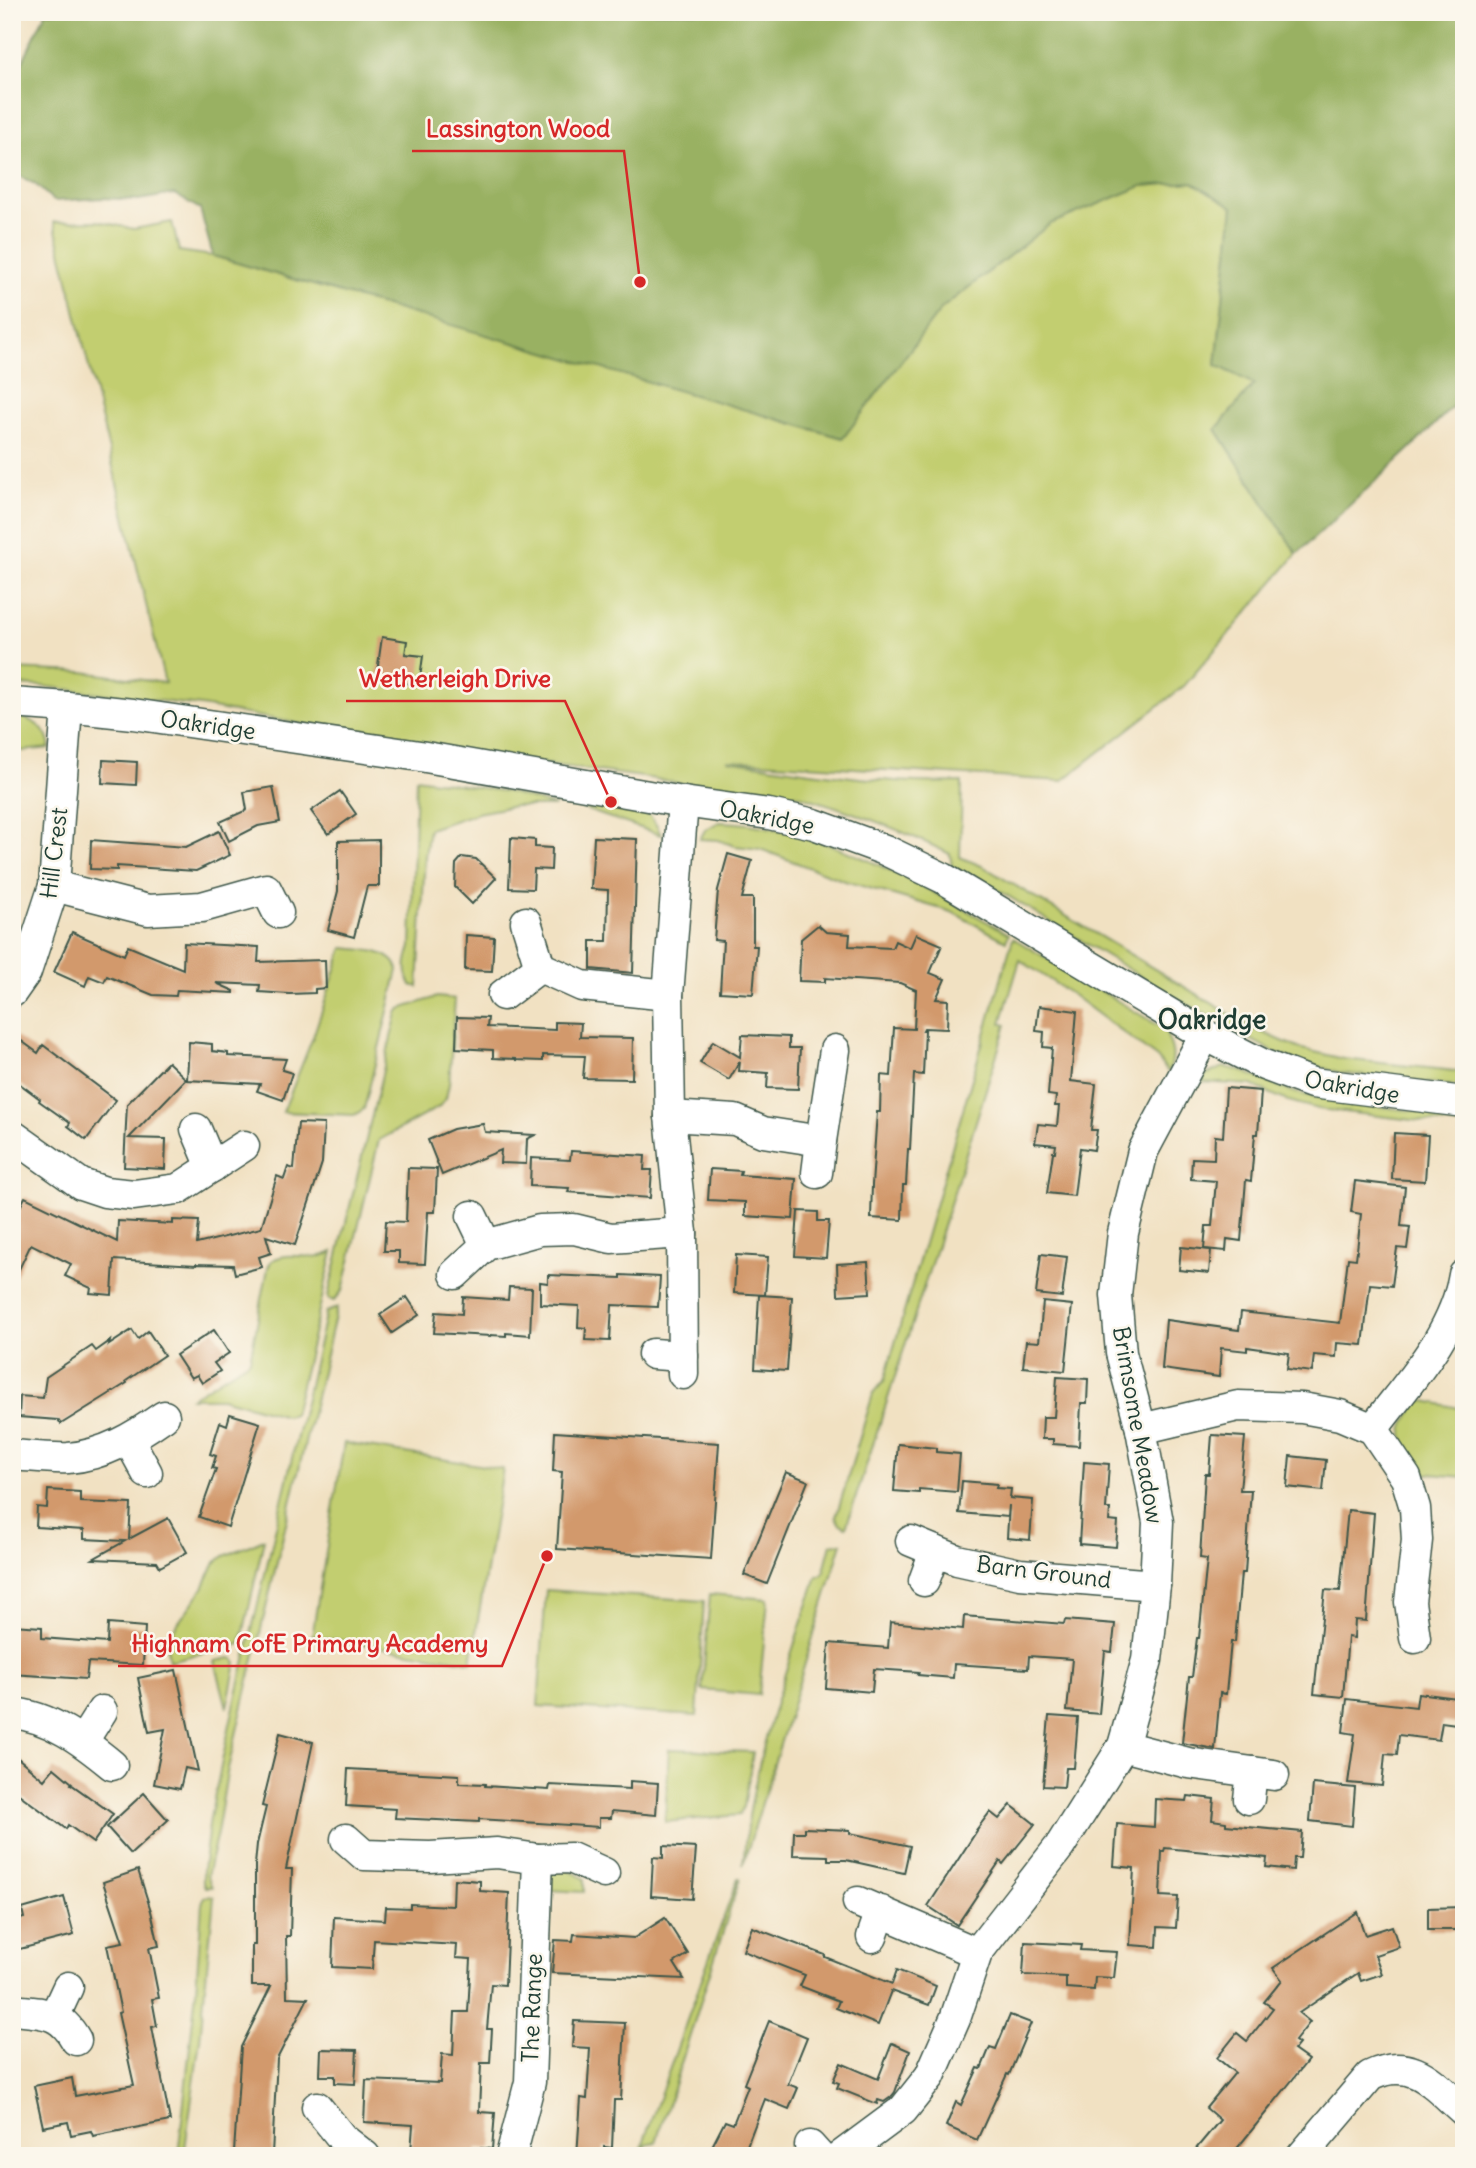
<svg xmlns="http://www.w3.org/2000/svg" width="1476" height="2168" font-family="Delius,sans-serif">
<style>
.green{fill:#c2ce70;stroke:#708652;stroke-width:2}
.forest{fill:#99b162;stroke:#5c774b;stroke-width:2}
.building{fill:#d2996c}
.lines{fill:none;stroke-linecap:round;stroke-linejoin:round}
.minor-casing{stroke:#3e5649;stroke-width:33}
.minor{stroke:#fff;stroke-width:30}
.labels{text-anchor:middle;stroke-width:5;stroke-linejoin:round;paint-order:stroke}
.street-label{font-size:23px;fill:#1f3d34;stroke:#fbf7ec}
.quarter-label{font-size:26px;font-weight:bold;fill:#1f3d34;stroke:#fbf7ec}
.leader{fill:none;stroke:#d62828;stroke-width:2.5}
.callout-dot{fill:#d62828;stroke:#fbf7ec;stroke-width:2.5}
.callout-label{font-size:24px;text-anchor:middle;font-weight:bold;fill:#d62828;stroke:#fbf7ec;stroke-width:5;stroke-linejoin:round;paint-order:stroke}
</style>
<rect width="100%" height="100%" fill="#fbf7ec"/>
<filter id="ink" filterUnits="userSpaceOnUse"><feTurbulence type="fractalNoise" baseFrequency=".0143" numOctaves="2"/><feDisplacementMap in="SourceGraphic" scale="14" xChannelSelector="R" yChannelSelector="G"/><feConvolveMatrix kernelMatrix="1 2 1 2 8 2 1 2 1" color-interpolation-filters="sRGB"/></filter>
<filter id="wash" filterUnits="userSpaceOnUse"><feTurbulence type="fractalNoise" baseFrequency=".00686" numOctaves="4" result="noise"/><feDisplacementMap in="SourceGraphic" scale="28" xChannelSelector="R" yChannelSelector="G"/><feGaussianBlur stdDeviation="1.57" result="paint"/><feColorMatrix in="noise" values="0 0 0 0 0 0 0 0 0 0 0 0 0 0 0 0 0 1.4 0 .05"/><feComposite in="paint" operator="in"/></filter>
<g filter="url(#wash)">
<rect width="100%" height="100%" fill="#f1e1c2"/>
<!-- green -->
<g class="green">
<path d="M1192,182L1233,206L1216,365L1255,384L1216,429L1297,554L1184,686L1062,781L727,760C805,771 883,785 962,782L960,857L984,867L1255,1029L1298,1048L1344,1059L1464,1072V1087L1341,1073L1294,1060L1272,1051L1171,995L980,879L952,867L950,854C900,829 849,810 795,794L783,800L643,777L456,752L201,706L41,686L12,685V669L83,672L165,683L54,222L97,221L134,229L172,222L179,251L213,256L843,438L942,308L1050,224L1142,186Z"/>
<path d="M12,716C33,718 47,727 50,748L12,752Z"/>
<path d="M416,778L509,792L555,806H514L477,813L429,829L425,856L418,987L411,985C404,972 406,961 411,947Z"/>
<path d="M519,787L632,804C648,812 654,818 661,835Z"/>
<path d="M719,822C817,823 925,887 1009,934L1006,941L952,912L845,881L760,849L735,846L718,840L700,839L705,830Z"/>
<path d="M1013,938L1164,1029C1171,1044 1177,1057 1168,1072L1157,1058L1074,996L1020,960L1001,1023L1006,1025C954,1193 901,1360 846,1527L839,1523L836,1517L873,1394L884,1381Z"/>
<path d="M343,948C360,950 393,949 398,970L364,1109L354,1115L283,1112L313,1037Z"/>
<polygon points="437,997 455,999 449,1084 446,1098 439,1107 379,1140 343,1290 334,1301 329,1299 328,1296 397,1013 400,1009"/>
<path d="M1224,1067C1252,1071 1275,1088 1301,1094C1354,1106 1410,1110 1464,1116V1126L1318,1109L1285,1100L1252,1085L1202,1082L1205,1075Z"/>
<path d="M333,1252L294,1414L286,1416L222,1398H191L250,1360L268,1268L271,1261C290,1249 313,1263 333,1252Z"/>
<polygon points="337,1308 227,1773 217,1833 207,1876 212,1887 205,1887 203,1882 203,1870 210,1818 230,1724 326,1312"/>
<path d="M1420,1400L1464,1409V1477L1419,1473C1401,1438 1394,1434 1420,1400Z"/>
<polygon points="344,1443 503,1469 471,1662 312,1636"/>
<polygon points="264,1539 241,1644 169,1661 166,1640 203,1588 214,1564 224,1556"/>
<path d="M842,1543L743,1865C751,1765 786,1670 817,1576L823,1574L831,1544Z"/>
<polygon points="546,1590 704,1601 697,1716 538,1706"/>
<polygon points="710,1594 768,1599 759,1695 702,1690"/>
<polygon points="230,1658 234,1659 236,1663 227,1708 215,1661"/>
<polygon points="669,1749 753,1752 744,1807 739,1815 665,1822"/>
<polygon points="565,1867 584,1879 584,1892 549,1890 551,1874"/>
<polygon points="738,1878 740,1878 656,2142 645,2144 648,2156 645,2156 642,2146"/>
<polygon points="210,1896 214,1897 200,2039 184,2156 178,2156 196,1991 202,1904 204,1897"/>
</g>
<!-- forest -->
<polygon class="forest" points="46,12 1464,12 1464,395 1410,449 1297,554 1216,429 1254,384 1216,365 1233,207 1192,182 1142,186 1050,224 942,308 843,438 213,256 200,209 174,194 138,200 103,198 54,201 35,184 12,172 12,84"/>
<g id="blocks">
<!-- building -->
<g class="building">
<polygon points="382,637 407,641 405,654 423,656 419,685 376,679"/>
<polygon points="103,760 137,762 136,785 102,783"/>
<polygon points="273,787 280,822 258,826 229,841 220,822 247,810 244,792"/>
<polygon points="340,791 356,814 328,834 311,811"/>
<polygon points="219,831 230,855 196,871 117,866 117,870 90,869 91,840 186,847"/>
<polygon points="594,837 637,839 633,973 591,969 591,941 607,941 608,890 591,889"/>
<polygon points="511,838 535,840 535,847 552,848 551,870 534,869 533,889 509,888"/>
<polygon points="379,840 379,886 367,886 354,937 328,930 338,891 338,841"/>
<polygon points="728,854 752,861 742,898 753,898 753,946 757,946 753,994 720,992 723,941 714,940 718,890"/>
<polygon points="462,857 476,859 496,878 472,904 455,887 456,864"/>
<polygon points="818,925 826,932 850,934 849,946 892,948 895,941 910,948 916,934 942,945 930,973 945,979 936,999 948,1000 947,1029 924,1028 923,1030 925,1030 923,1075 914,1074 910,1149 908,1149 906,1185 903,1185 902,1220 871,1218 872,1185 877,1112 880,1112 881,1075 891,1076 894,1028 914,1029 916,990 900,983 825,978 825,982 799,981 801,939"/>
<polygon points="72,932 124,955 128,946 183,969 184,943 259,947 258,962 325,960 326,988 315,989 315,993 289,994 259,992 260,985 216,983 234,991 234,993 177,990 176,996 153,995 107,976 104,982 89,976 85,986 54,972"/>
<polygon points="466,935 494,937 492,971 465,970"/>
<polygon points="1039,1006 1077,1011 1071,1081 1096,1084 1091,1130 1097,1130 1094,1150 1080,1148 1074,1196 1047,1193 1053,1152 1055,1152 1056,1145 1035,1143 1038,1124 1057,1126 1059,1106 1055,1106 1056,1096 1048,1095 1052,1048 1043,1047 1044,1032 1036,1031"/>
<polygon points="457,1017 488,1018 487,1027 555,1030 555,1022 581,1023 580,1037 633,1038 632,1079 583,1078 585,1056 543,1055 543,1061 516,1060 516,1059 493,1058 493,1050 456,1048"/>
<polygon points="12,1034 38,1053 43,1045 116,1100 86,1140 68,1126 70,1123 39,1101 40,1099 12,1078"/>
<polygon points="742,1035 789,1037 789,1048 800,1048 798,1089 767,1088 768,1073 739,1071 740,1061 729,1080 700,1063 713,1041 740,1057"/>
<polygon points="189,1042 212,1044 212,1051 228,1053 228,1056 286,1059 282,1070 292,1073 283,1100 257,1091 260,1084 187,1080"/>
<polygon points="168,1062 186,1079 129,1138 166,1139 165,1169 124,1167 127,1104"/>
<polygon points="1226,1088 1261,1091 1258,1134 1255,1134 1251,1181 1246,1180 1241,1241 1227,1239 1226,1251 1204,1249 1206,1226 1212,1226 1216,1181 1191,1179 1192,1158 1214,1159 1215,1136 1223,1137"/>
<polygon points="298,1123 324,1124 322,1163 295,1245 266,1236 271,1253 259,1257 262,1267 235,1274 233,1265 196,1264 196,1265 114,1260 112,1295 90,1293 91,1288 65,1276 71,1264 31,1244 12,1284 12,1223 25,1197 117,1242 118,1221 173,1224 173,1220 199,1221 197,1244 261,1228 277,1176 284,1179 288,1167 294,1169"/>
<polygon points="483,1124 485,1132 535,1135 527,1139 526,1164 500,1163 501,1150 442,1175 428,1140 453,1129"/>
<polygon points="1394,1133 1428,1135 1425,1181 1392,1179"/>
<polygon points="571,1151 645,1156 644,1170 652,1170 650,1198 568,1192 569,1188 530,1186 531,1158 570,1160"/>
<polygon points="408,1168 437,1169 435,1212 428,1212 425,1264 399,1263 399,1251 384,1251 386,1221 406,1222"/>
<polygon points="710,1169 741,1171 740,1175 796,1179 793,1219 745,1216 745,1202 708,1200"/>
<polygon points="1355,1181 1405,1187 1401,1226 1410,1227 1407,1249 1397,1248 1392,1286 1370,1284 1363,1345 1337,1343 1336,1357 1314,1355 1312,1372 1287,1369 1289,1353 1247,1347 1247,1351 1221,1348 1219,1377 1162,1369 1166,1320 1239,1330 1241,1312 1340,1323 1348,1258 1356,1259 1361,1214 1351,1212"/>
<polygon points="798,1211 818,1212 818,1221 829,1221 826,1258 795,1256"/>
<polygon points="1181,1247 1211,1250 1209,1273 1179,1270"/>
<polygon points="1041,1254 1067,1257 1062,1297 1036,1294"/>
<polygon points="736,1255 768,1257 765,1295 734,1293"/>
<polygon points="868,1262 870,1293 838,1295 837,1264"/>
<polygon points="548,1275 621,1278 621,1275 660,1277 658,1307 612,1305 610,1341 585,1340 586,1328 578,1327 579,1306 540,1304 540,1282 548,1283"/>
<polygon points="509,1287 532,1288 530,1335 506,1333 506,1336 491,1335 491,1336 434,1333 436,1312 462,1314 463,1297 508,1300"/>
<polygon points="759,1295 792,1297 787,1371 755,1369"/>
<polygon points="407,1297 419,1315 392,1333 380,1315"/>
<polygon points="1043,1302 1072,1305 1065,1371 1023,1367 1026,1341 1039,1342"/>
<polygon points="132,1330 138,1339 148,1331 164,1355 126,1381 127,1383 61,1424 58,1420 19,1417 20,1396 43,1398 46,1377 92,1346 96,1351 110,1341 109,1345"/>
<polygon points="214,1330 229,1353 214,1363 220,1371 202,1383 197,1375 191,1378 176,1355"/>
<polygon points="1057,1377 1088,1379 1087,1403 1081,1403 1079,1446 1053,1444 1053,1439 1042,1439 1043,1417 1054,1417"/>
<polygon points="230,1414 260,1423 228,1527 199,1517 216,1469 212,1468 216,1456 210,1454 220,1422 227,1425"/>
<polygon points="555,1432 719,1443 711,1559 557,1549 562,1472 553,1471"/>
<polygon points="1212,1435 1245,1437 1240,1490 1251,1490 1245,1573 1241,1573 1235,1642 1231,1642 1226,1694 1220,1693 1215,1749 1182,1743 1189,1677 1192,1677 1197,1638 1199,1638 1207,1559 1200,1558 1205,1474 1209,1474"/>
<polygon points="898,1444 936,1448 936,1452 960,1454 957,1492 919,1489 919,1493 894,1491"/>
<polygon points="1290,1456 1326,1460 1323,1491 1287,1487"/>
<polygon points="1084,1462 1109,1464 1106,1509 1110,1509 1109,1521 1118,1522 1116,1547 1079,1544"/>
<polygon points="786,1472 808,1481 767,1584 744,1575"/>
<polygon points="962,1481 997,1484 996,1488 1011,1489 1010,1498 1033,1500 1030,1540 1007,1538 1009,1505 1008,1517 959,1513"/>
<polygon points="48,1490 80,1492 80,1502 131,1504 129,1539 168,1518 187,1552 160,1567 157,1562 93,1559 125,1541 84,1539 84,1530 36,1527 37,1507 47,1508"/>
<polygon points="1348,1510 1374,1513 1366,1621 1355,1620 1354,1638 1348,1637 1343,1697 1314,1694 1325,1590 1340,1591"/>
<polygon points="964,1616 1064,1624 1065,1620 1115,1624 1112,1652 1105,1651 1099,1714 1067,1711 1072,1659 1029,1656 1028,1669 954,1664 953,1678 918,1675 919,1672 874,1669 872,1692 826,1688 829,1643 888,1648 890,1622 963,1629"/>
<polygon points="108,1624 145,1627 143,1665 88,1662 86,1679 12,1674 12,1625 42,1627 42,1638 107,1643"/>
<polygon points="176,1670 198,1771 185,1768 180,1789 154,1784 165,1729 149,1732 138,1678"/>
<polygon points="1418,1693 1464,1699 1464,1725 1442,1722 1439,1740 1399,1735 1397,1755 1385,1754 1382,1786 1348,1783 1355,1734 1343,1732 1347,1699 1416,1707"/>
<polygon points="1049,1716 1078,1718 1074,1768 1066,1768 1064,1787 1043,1786"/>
<polygon points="280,1733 313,1742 286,1869 292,1869 290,1936 286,1936 287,1997 308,1998 277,2059 272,2154 242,2156 242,2152 234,2152 241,2047 271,1986 252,1986 252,1945 255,1945 255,1865 257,1844 266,1807 262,1806"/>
<polygon points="12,1753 44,1780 54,1768 72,1783 71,1784 113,1814 93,1843 68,1825 66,1829 12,1789"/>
<polygon points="348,1769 459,1775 459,1783 485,1784 485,1786 549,1790 550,1785 630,1789 630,1781 658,1783 656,1815 612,1811 611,1818 599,1818 599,1827 479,1819 479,1822 395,1818 396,1809 346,1806"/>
<polygon points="1313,1784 1355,1788 1352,1826 1310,1821"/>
<polygon points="144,1793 168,1820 131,1854 107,1827"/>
<polygon points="1188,1796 1214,1799 1212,1820 1226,1822 1226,1825 1302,1832 1300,1858 1294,1858 1293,1870 1266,1867 1267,1858 1165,1848 1164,1851 1162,1851 1160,1896 1178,1897 1176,1928 1158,1927 1157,1947 1130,1945 1134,1868 1114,1866 1117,1824 1154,1827 1155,1799 1187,1801"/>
<polygon points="1011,1805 1035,1824 1003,1864 1000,1861 957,1925 928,1906 978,1829 977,1829 990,1812 999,1819"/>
<polygon points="804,1828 850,1830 850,1833 910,1846 904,1873 846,1860 828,1860 828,1856 793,1855 794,1832 804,1832"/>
<polygon points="663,1846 696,1848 692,1899 651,1896 653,1857 663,1858"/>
<polygon points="138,1870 151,1911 159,1946 149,1948 159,1998 152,1999 157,2026 152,2027 170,2121 93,2136 91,2131 71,2135 68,2122 43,2127 34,2086 72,2078 75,2096 134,2085 118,2013 121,2012 107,1945 123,1942 103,1882"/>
<polygon points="454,1879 480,1881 480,1891 509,1893 505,1985 491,1984 487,2029 492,2029 490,2063 481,2063 479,2112 495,2113 492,2149 478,2148 477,2156 411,2152 413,2125 364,2122 366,2080 440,2083 442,2054 453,2055 455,2012 468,2012 471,1959 456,1958 457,1945 374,1940 372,1969 332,1967 334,1917 385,1920 386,1907 410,1908 410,1904 453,1906"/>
<polygon points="64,1897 74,1935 12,1951 12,1921 24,1918 22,1909"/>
<polygon points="1464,1907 1464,1930 1428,1930 1428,1908"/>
<polygon points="1357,1912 1365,1935 1392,1926 1399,1947 1375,1955 1382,1974 1361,1981 1358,1973 1299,2013 1310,2022 1295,2041 1299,2044 1294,2050 1308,2060 1293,2079 1231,2156 1190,2156 1220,2120 1206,2108 1235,2073 1217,2058 1237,2033 1247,2041 1273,2008 1264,2002 1282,1980 1273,1968"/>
<polygon points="665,1918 688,1954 674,1963 684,1979 552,1973 555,1940 573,1941 574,1934 634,1938"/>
<polygon points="752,1927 825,1955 825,1957 892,1984 897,1970 936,1986 929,2005 891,1991 878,2025 836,2008 839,2001 800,1986 805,1975 743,1951"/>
<polygon points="1025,1942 1081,1945 1080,1950 1117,1952 1114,1978 1095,1977 1094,1990 1066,1988 1066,1977 1023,1975"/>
<polygon points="1010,2015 1031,2023 1009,2075 1007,2074 977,2140 946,2126 956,2102 961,2105 978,2068 981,2069 990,2047 996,2049"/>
<polygon points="574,2021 625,2023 621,2100 614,2100 612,2148 604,2147 604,2156 577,2156 581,2098 587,2099 590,2048 572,2047"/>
<polygon points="769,2021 807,2037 788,2084 798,2088 789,2109 765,2099 743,2156 707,2156 725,2121 733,2124 748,2086 744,2084"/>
<polygon points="892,2043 910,2051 895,2092 891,2097 884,2102 878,2100 877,2104 837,2088 839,2083 833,2081 841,2063 878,2079"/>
<polygon points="321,2049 357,2050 355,2084 335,2083 335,2076 320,2076"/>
</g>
</g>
</g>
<g filter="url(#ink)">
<use href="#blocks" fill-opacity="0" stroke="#3e5649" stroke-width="2"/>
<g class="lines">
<defs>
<g id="minor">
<polyline points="12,703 67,707 133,714 420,756 683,802 769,814 814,824 885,850 943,878 1205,1035 1264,1065 1312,1083 1464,1102"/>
<polyline points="683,802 668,995 670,1116 682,1233 683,1374"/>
<polyline points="54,886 148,910 202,907 266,889 278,913"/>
<polyline points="526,922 540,967 582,986 668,995"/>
<polyline points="12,992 26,972 54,886 67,707"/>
<polyline points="503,995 540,967"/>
<polyline points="670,1116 735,1120 763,1132 821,1141 835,1050"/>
<polyline points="196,1129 212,1167"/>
<polyline points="12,1135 81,1184 105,1192 134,1195 178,1189 244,1146"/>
<polyline points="817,1173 821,1141"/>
<polyline points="472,1216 486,1245"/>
<polyline points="455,1274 486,1245 540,1230 574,1229 611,1238 682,1233"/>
<polyline points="653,1354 683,1356"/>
<polyline points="1141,1429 1238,1406 1302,1408 1340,1415 1373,1429 1406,1478 1415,1508 1417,1540 1410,1602 1415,1638"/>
<path d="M1373,1429C1408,1382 1454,1335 1464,1275"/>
<polyline points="129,1440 147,1473"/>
<path d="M12,1455C30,1456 50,1459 68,1458C105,1455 134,1437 164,1416"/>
<polyline points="911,1541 957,1560 1020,1574 1155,1585"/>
<polyline points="924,1581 935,1551"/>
<path d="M12,1713C50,1716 84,1742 112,1765"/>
<polyline points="83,1741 102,1711"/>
<polyline points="1123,1746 1188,1763 1274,1775"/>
<polyline points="1249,1799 1252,1772"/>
<polyline points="346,1839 364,1855 430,1857 497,1853 538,1859 530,2082 511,2156"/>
<polyline points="538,1859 571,1858 604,1873"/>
<polyline points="858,1902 977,1953"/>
<polyline points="872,1937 881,1911"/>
<path d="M12,2010C43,2013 60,2011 76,2040"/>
<polyline points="55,2015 68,1987"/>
<polyline points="317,2107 342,2138 365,2156"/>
<polyline points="810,2146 819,2156"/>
<polyline points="841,2156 903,2110 930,2076 955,2019 977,1953 1060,1846 1123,1746 1147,1660 1155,1585 1158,1522 1141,1429 1121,1353 1116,1295 1123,1233 1143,1151 1205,1035"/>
<path d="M1302,2156L1370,2076C1413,2055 1434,2085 1464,2111"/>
</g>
</defs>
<!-- minor casing -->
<use href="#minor" class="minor-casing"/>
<!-- minor -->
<use href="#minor" class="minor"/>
</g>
</g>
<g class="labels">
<!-- street labels -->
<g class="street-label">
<text transform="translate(208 725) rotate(8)" y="8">Oakridge</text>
<text transform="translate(767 817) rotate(11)" y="8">Oakridge</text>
<text transform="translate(54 853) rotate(-83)" y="8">Hill Crest</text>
<text transform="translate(1352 1087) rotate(10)" y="8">Oakridge</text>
<text transform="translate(1138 1425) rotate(80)" y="8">Brimsome Meadow</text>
<text transform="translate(1044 1572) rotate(7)" y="8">Barn Ground</text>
<text transform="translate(532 2008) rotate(-88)" y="8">The Range</text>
</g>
<!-- quarter labels -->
<g class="quarter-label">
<text x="1212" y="1029">Oakridge</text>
</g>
</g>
<!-- callouts -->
<path class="leader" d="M640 282L624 151H412M611 802L565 701H346M547 1556L502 1666H118"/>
<g class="callout-dot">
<circle cx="640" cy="282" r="7"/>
<circle cx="611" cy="802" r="7"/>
<circle cx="547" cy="1556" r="7"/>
</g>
<g class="callout-label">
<text x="518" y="137">Lassington Wood</text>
<text x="455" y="687">Wetherleigh Drive</text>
<text x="310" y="1652">Highnam CofE Primary Academy</text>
</g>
<!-- margin -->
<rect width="1476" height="2168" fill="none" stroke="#fbf7ec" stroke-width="42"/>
</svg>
